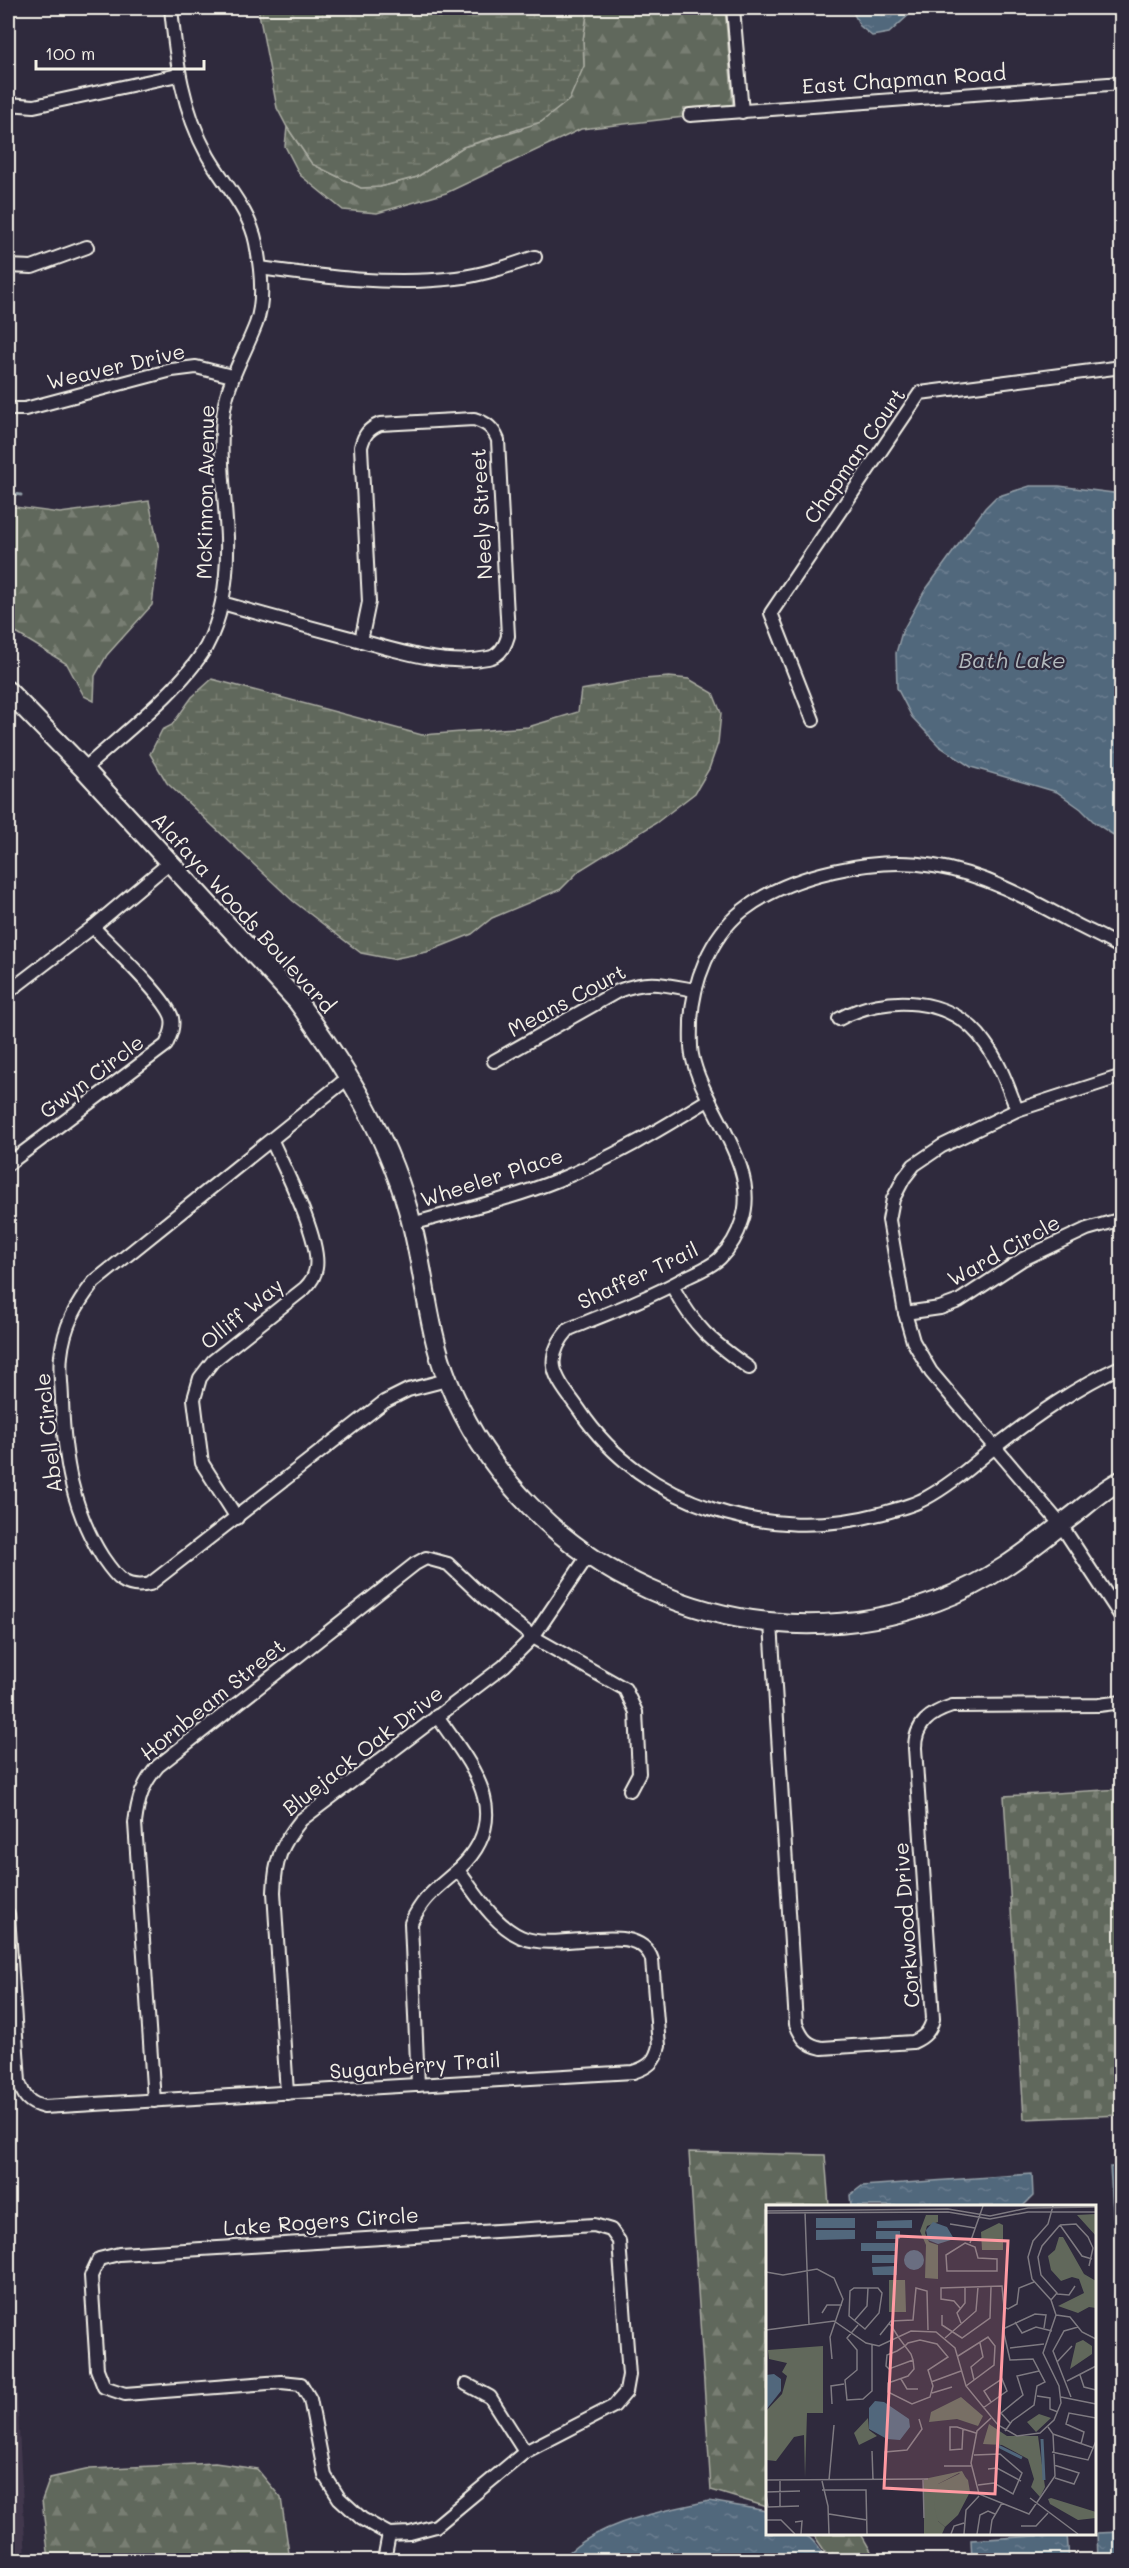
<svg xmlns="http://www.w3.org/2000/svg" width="1129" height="2568" font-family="Mali,sans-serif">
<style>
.built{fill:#42394e}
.forest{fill:url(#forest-firs);stroke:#aaaca2;stroke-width:1.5}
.wetland{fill:url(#wetland-marsh);stroke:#aaaca2;stroke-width:1.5}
.cemetery{fill:url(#cemetery-stones);stroke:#aaaca2;stroke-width:1.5}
.water{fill:url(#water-ripples);stroke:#929ea7;stroke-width:1.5}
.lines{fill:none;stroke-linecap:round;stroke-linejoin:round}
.stream{stroke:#929ea7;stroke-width:3}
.street-casing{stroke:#f4f1e8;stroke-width:16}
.secondary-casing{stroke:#f4f1e8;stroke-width:22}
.street{stroke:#2f2a3d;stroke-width:12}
.secondary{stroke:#2f2a3d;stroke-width:18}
.labels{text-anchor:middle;stroke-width:4.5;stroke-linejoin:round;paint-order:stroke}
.street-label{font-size:21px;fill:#f4f1e8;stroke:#2f2a3d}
.water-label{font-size:22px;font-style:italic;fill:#b3babd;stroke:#2f2a3d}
.inset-river{fill:none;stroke:#51677c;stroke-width:3}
.inset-road{fill:none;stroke:#7e7a81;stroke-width:1.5}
.view{fill:#ff9aa2;fill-opacity:0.15;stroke:#ff9aa2;stroke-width:3}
.inset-edge{fill:none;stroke:#f4f1e8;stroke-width:3}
</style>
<defs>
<pattern id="forest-firs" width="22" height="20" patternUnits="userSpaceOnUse" patternTransform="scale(1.5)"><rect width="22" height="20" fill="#61685b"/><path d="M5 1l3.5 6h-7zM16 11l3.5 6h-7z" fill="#787e73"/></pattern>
<pattern id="wetland-marsh" width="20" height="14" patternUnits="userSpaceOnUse" patternTransform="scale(1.5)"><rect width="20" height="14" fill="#61685b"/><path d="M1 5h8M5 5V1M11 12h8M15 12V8" fill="none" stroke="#787e73"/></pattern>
<pattern id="cemetery-stones" width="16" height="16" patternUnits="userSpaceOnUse" patternTransform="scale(1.5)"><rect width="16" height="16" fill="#61685b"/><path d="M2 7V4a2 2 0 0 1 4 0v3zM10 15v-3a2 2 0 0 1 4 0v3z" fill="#787e73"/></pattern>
<pattern id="water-ripples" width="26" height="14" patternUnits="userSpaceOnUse" patternTransform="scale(1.5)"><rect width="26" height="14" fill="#51677c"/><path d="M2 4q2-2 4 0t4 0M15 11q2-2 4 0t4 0" fill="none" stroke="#6b7d8f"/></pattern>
</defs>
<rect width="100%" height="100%" fill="#2f2a3d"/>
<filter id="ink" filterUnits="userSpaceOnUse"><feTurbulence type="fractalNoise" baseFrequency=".0167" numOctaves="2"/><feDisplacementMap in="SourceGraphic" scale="12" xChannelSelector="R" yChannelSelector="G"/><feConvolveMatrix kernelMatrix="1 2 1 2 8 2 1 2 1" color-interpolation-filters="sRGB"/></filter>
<g filter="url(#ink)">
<!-- built -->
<polygon class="built" points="8,2318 13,2318 26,2560 8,2560"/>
<!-- forest -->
<g class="forest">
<polygon points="588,8 725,8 733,106 684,108 684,117 581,129 446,193 377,213 343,210 300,175 285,146 287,127 312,164 361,188 380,187 417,177 463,147 521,130 584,66 583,40"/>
<polygon points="149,501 159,549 152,605 107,655 95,676 94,701 84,696 67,664 8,628 8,506 60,513"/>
<polygon points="689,2152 825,2155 829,2206 768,2206 767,2507 711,2490"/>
<polygon points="215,2463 257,2469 281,2498 290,2560 49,2560 42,2500 50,2478 90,2469"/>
<polygon points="813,2534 861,2534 876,2560 831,2560"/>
</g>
<!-- wetland -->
<g class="wetland">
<polygon points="258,8 588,8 583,40 584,66 569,100 541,122 463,147 417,177 380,187 361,188 312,164 287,127 277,108"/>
<polygon points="669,677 689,679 713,693 721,713 718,743 709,769 695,793 656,823 580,870 561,889 492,918 472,934 427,952 392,959 361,953 293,901 167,783 150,754 162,730 172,725 192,697 212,679 422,735 528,727 578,712 581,690 644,679"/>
</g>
<!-- cemetery -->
<polygon class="cemetery" points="1121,1789 1121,2115 1024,2119 1004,1796"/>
<!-- water -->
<g class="water">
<polygon points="851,8 914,8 913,11 889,33 872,36 860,26"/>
<polygon points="1030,486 1059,486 1121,494 1121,840 1095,823 1081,809 1057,792 971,767 939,746 912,717 897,688 896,653 902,632 924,592 985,508 996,497"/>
<polygon points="1110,2167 1121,2167 1121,2254 1116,2255"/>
<polygon points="1032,2174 1033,2196 1023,2206 851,2206 850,2195 862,2186"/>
<path d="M709,2501L767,2511L768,2534C805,2534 806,2527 827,2560H561C597,2521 659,2512 709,2501Z"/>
<polygon points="1121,2532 1121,2560 1098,2560 1097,2533"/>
<polygon points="1067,2534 1069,2560 972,2560 971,2540"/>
</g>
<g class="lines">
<!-- stream -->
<polyline class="stream" points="8,493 21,495"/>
<defs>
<g id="street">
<polyline points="733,8 742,112"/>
<polyline points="8,104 34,106 178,75"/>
<polyline points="690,115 1122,83"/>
<polyline points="8,266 32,267 87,247"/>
<path d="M260,268C324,277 391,286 456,278C483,275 509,266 535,257"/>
<polyline points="8,409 25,409 172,370 196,367 232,376"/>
<path d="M222,603C264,615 305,626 347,637C392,649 441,667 488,658C499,656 505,647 508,636L498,440C493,428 487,423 474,419L380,424C368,429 364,435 361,447L369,602L361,641"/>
<polyline points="813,720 771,613 920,393 1122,367"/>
<path d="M84,769C121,735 181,690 206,647C224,614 228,574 227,537C225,495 218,451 224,409C229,378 245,353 256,324C265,300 261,269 256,243C250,211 224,184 208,156C182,109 176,60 171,8"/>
<path d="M1122,949C1108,939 1090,932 1075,924C1031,900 985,874 934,866C876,856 789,874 742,911C710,937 693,982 691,1021C691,1032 690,1045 692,1055C702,1107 761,1166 742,1221C738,1234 730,1248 720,1258C712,1266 698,1272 687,1277C649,1298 609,1313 569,1329C539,1363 558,1380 580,1411C644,1507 771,1543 879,1514C894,1510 912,1506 926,1498C952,1484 972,1465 995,1447C1035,1416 1076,1387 1122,1366"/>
<polyline points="8,992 93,927 169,863"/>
<path d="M839,1019C885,994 952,995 985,1043C1000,1063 1008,1087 1017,1110"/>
<path d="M494,1061L618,991C648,979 663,984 694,990"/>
<polyline points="1122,1076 1017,1110 942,1146 914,1165 904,1178 893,1199 889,1220 905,1313 913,1341 931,1372 1061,1525 1122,1618"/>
<path d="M349,1077L94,1282C76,1305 64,1326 61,1356C59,1370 62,1386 62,1401C64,1458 72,1510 103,1558C116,1577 125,1590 150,1584L384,1402L408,1390L447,1380"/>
<path d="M8,1164L166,1045C170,1036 174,1028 172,1018C167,998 110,945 93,927"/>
<path d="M412,1224C461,1210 511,1199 558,1180C611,1159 659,1130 708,1100"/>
<path d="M672,1286C695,1328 711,1341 749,1368"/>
<polyline points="905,1313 940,1308 959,1301 1023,1259 1087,1229 1122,1219"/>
<path d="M237,1518L202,1463L194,1399L200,1378L213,1361L305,1288C311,1282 315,1276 316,1268C321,1239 284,1168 272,1141"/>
<path d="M771,1623L796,2024C802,2039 807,2045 822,2048L913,2042C925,2037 930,2031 933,2019L915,1748C915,1724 930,1713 952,1706L1099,1705L1122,1702"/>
<path d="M8,1914L19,2082C24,2097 28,2103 44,2107L633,2072C649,2067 655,2062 659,2046L652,1960C639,1917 559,1954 521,1937C493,1924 476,1894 458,1870"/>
<path d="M418,2085L411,1923C424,1895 438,1888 459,1869C516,1815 471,1765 437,1716"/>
<path d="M287,2093L274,1892C275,1860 281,1845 301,1820L504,1666L533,1637L587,1557"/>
<path d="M154,2101L135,1823C138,1800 142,1784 158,1766L415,1564L426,1558L448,1564L484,1598L533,1637L625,1689L636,1712L639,1773L630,1790"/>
<polygon points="594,2225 611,2230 619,2241 629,2375 626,2392 614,2406 525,2452 436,2526 410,2533 389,2534 362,2519 339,2498 325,2476 310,2399 301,2384 281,2382 125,2394 104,2387 97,2369 91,2276 99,2259 119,2254"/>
<polyline points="466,2384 490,2397 525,2452"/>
<polyline points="384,2560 389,2534"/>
</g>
<path id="secondary" d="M8,691L84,769L297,1001C347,1069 392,1142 412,1225C425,1276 428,1331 448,1381C525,1571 743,1673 937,1601C987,1583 1026,1553 1067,1520C1085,1507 1102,1490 1122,1480"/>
</defs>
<!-- street casing -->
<use href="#street" class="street-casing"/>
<!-- secondary casing -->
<use href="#secondary" class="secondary-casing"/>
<!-- street -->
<use href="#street" class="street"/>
<!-- secondary -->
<use href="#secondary" class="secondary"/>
</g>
</g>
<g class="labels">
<!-- street labels -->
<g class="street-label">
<text transform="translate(904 80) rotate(-4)" y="7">East Chapman Road</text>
<text transform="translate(116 367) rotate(-13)" y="7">Weaver Drive</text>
<text transform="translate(855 456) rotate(-55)" y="7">Chapman Court</text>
<text transform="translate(206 492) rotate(-89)" y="7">McKinnon Avenue</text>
<text transform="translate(482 514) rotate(-93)" y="7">Neely Street</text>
<text transform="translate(243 913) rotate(48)" y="7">Alafaya Woods Boulevard</text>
<text transform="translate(567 1001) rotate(-28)" y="7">Means Court</text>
<text transform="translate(92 1077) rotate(-37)" y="7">Gwyn Circle</text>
<text transform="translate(492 1178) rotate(-18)" y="7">Wheeler Place</text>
<text transform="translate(1004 1251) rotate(-29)" y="7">Ward Circle</text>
<text transform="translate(638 1276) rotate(-25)" y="7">Shaffer Trail</text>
<text transform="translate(242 1314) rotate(-39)" y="7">Olliff Way</text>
<text transform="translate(49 1433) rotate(-96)" y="7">Abell Circle</text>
<text transform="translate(213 1700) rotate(-39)" y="7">Hornbeam Street</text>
<text transform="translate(363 1751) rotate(-38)" y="7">Bluejack Oak Drive</text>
<text transform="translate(907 1925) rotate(-94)" y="7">Corkwood Drive</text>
<text transform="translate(415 2066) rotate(-4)" y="7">Sugarberry Trail</text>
<text transform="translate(321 2222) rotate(-4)" y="7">Lake Rogers Circle</text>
</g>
<!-- water labels -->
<g class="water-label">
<text x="1012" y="668">Bath Lake</text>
</g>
</g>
<!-- overview -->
<g transform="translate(766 2205)">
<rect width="330" height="330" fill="#2f2a3d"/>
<path d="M160,10H172V17L161,21L159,28L163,37L172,40V74L159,73L160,40L154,26ZM233,18L237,20V45H216L215,27ZM57,141V208H41L39,273L38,230L28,232L10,256L0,255V206L16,189L21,171L16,167L21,158L3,154L2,145ZM223,219L241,231H272L279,282L274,292L265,282L268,274L262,254L236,240L217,239ZM196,266L201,275L193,268L172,279V316L179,322L176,329H158V274ZM285,293L330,307V313L312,315L284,299L282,294Z" fill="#61685b"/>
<path d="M330,9V31L311,10ZM293,32H297L318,69L330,76V103L323,102L312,108L292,101L318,88L313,74L306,72L295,76L285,65L282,51L289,45ZM317,135L326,141V149L304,164L310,138ZM195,192L217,211L212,221L191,214L163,217L165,207ZM273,209L285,213L270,227L261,217ZM102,213L103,225L111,231L93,240L88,228ZM195,268L202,275L204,287L192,310L179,322L172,316L168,301L172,279Z" fill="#61685b"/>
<path d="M123,75H139L140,107H123Z" fill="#61685b"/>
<path d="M50,13H89V23H50ZM146,15V23H111V16ZM167,17L181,22L188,34L172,39L162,35L160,25ZM50,25H89V34L50,35ZM110,26H134V34H110ZM95,38H130V46H95ZM138 55a10 10 0 1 1 20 0a10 10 0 1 1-20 0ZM106,50H131V58H106ZM131,61V70H107L106,62ZM8,169L15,174V186L0,205V170ZM109,196L118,197L143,214L144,222L134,235L121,234L103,224V203Z" fill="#51677c"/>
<path class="inset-river" d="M276,234L278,275M230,240L256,253"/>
<path class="inset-road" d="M0,6L182,4L224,11L262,3L330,2M39,7L43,120M0,8L182,7L224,14L262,7H330M184,19L209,23M294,20L310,19L322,32L327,43L323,61M294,20L316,51L326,54M199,38L209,42L212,53L231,54V66H181L180,50ZM204,38L217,1M0,67L17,70L51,64L68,73L77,94L64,132L66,154M88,83H112L116,88L113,108L99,124L83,111L84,86ZM291,89L303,90L309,81M285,95L291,88L275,70L272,52L276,41L294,20M194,103L188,96L175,94V83L236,81L238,102L242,104L251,99L253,83L268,77M56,108L61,100H76M176,110V120L196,133L224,113L225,82M290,110L304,112L316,127L330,134M88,116L101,101L102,83M249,117L256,128L270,122L286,126M123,118L126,122L133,133L145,149L147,155L148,164L142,171L122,178V187L146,199L164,192L167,181L162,165L182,152L171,139L154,135L142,138L139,141L131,146L121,150L120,161L123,164L147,155M195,118L191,108L199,98V82M92,120L81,133L91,145V165L79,175L81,195L97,194L106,186V140M0,125L68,116L100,138L113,141L145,126L170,127L189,143L200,181L232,220L251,231L274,228L288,215L295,198L293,181L277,148L290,110L285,95L266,74L262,52L267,36L282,19L287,1M114,130L125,116L147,115L150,83L161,86L162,125M179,133L210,106L212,82M244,143L278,139M192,151L222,132L229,141L228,160L200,181M291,157L306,141M314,170L318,182L330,185M135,174L141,184H152M208,175L205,162L217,152L214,138M301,176L330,161M165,177L195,166M166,188L186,182M271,191L284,193V204L292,207M295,192L330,199M305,192L287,146L298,126L312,122M66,199L65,181L78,179M217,203L241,186L236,174L218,186L225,197M225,213L211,226L205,258L213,289L263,309L289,271L287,229L282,222M244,218L235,208L257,190L251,171L273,166M197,224L196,244L184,245V222H191L197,224L210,228M239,226L246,216L268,200L271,181L279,177L267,154L244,155L237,124L269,109L280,110L278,123M287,229L328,243M315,239L318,227L300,219L303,208L330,213M106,246L107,275M286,247L322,255L330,236M208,250L234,249L256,268L247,289L228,278L212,280M288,260L313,268L308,279L289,273M178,261H205M222,264L231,263L255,276M157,274L158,313M0,275L162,274M63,275L68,220M119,275V247L141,245L156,224L153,214M14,276V302M56,276L62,301L63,329M56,285H100L101,329M0,287L34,286M0,289L2,302L33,301M264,293L312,329M63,309L101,315M0,315H15L29,329M29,317L36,316L35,329M255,321H270L282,308M185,329L188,321L198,318M198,329L200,305L213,291M211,329L214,310L222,306L229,309M224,329L226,315L236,298"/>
<path class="view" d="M131,31L242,36L229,289L118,283Z"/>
<rect width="330" height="330" class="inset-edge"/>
</g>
<!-- margin -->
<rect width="1129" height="2568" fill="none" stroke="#2f2a3d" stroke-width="30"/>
<rect x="15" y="15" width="1099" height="2538" fill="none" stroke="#f4f1e8" stroke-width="2" filter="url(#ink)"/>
<!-- scale -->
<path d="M36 60v9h168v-9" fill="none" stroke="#f4f1e8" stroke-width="3"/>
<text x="45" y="60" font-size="18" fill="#f4f1e8" stroke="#2f2a3d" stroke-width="4.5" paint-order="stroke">100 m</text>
</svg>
